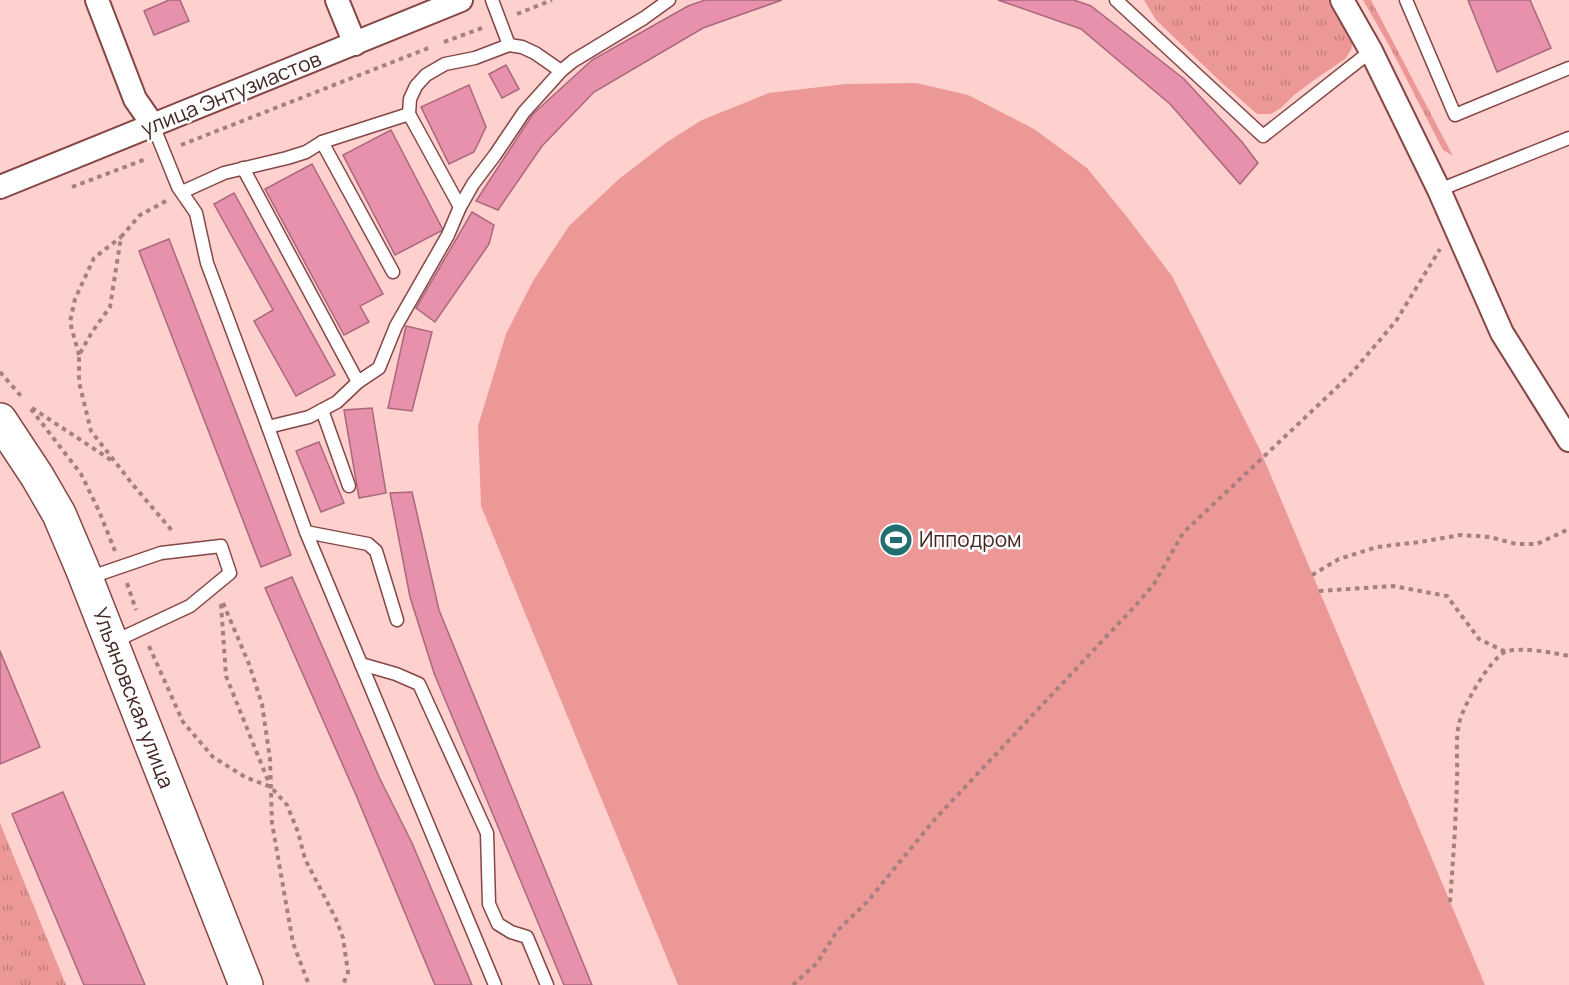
<svg xmlns="http://www.w3.org/2000/svg" width="1569" height="985" font-family="Manrope,sans-serif">
<style>
.grass{fill:url(#grass-tufts)}
.pitch{fill:#ec9897}
.building{fill:#e891ac;stroke:#a9687c;stroke-width:1.5}
.lines{fill:none;stroke-linecap:round;stroke-linejoin:round}
.lane-casing{stroke:#864646;stroke-width:15}
.street-casing{stroke:#864646;stroke-width:26}
.secondary-casing{stroke:#864646;stroke-width:36}
.path{stroke:#a6807f;stroke-width:4;stroke-dasharray:4.5 4.5;stroke-linecap:butt}
.lane{stroke:#fff;stroke-width:12}
.street{stroke:#fff;stroke-width:22}
.secondary{stroke:#fff;stroke-width:33}
.labels{text-anchor:middle;stroke-width:5;stroke-linejoin:round;paint-order:stroke}
.street-label{font-size:21px;fill:#422625;stroke:#fefefe}
.poi-label{font-size:21px;fill:#422625;stroke:#fefefe;text-anchor:start}
</style>
<defs>
<pattern id="grass-tufts" width="24" height="20" patternUnits="userSpaceOnUse" patternTransform="scale(1.5)"><rect width="24" height="20" fill="#ec9897"/><path d="M3 7l-1-3M5 7V3M7 7l1-3M15 17l-1-3M17 17v-4M19 17l1-3" fill="none" stroke="#c17c7b"/></pattern>
</defs>
<rect width="100%" height="100%" fill="#fed0ce"/>
<!-- grass -->
<g class="grass">
<polygon points="1144,0 1332,0 1350,33 1353,42 1351,50 1345,59 1317,78 1294,95 1281,108 1271,114 1257,114 1223,84 1156,20"/>
<polygon points="1363,0 1371,0 1453,156 1443,150 1390,47"/>
<polygon points="0,823 66,985 0,985"/>
</g>
<!-- pitch -->
<polygon class="pitch" points="916,83 968,95 1034,129 1087,168 1127,217 1172,276 1261,452 1485,985 678,985 481,506 478,426 506,334 533,281 569,226 619,179 667,142 702,120 769,93 846,84"/>
<!-- building -->
<g class="building">
<polygon points="169,0 180,0 189,21 154,35 144,11"/>
<polygon points="705,0 782,0 703,28 594,92 542,146 498,210 476,201 533,114 592,60 688,6"/>
<polygon points="998,0 1074,0 1091,6 1184,79 1242,142 1258,163 1240,184 1170,104 1081,29"/>
<polygon points="1468,0 1530,0 1551,48 1497,72"/>
<polygon points="506,65 519,89 502,98 489,74"/>
<polygon points="469,85 486,127 474,152 449,164 421,107"/>
<polygon points="391,130 443,230 395,255 343,155"/>
<polygon points="312,164 383,294 360,306 369,322 344,335 265,189"/>
<polygon points="234,193 335,375 296,396 254,321 273,310 214,204"/>
<polygon points="472,212 494,225 489,244 435,322 416,308"/>
<polygon points="169,239 291,555 261,567 139,251"/>
<polygon points="406,326 432,332 412,411 388,408"/>
<polygon points="372,408 386,493 359,498 344,410"/>
<polygon points="319,442 344,503 321,512 296,451"/>
<polygon points="412,492 439,610 592,985 564,985 434,673 410,597 390,493"/>
<polygon points="292,577 380,779 412,843 472,985 435,985 356,795 265,588"/>
<polygon points="0,651 40,747 0,764"/>
<polygon points="63,792 145,985 84,985 12,814"/>
</g>
<g class="lines">
<defs>
<g id="lane">
<polyline points="492,0 509,45"/>
<polyline points="1116,0 1263,136 1371,51"/>
<polyline points="1406,0 1455,115 1569,68"/>
<polyline points="561,71 535,53 522,47 509,45 475,58 445,64 426,75 416,86 410,99 409,114 460,207 473,184 495,155 524,112 561,71 573,61 644,18 669,0"/>
<polyline points="153,125 178,187 196,213 207,263 268,427 306,532 495,985"/>
<polyline points="322,142 393,272"/>
<polyline points="243,168 358,382"/>
<polyline points="1439,190 1569,138"/>
<polyline points="182,192 224,173 287,158 306,152 322,142 409,114"/>
<polyline points="322,410 349,486"/>
<polyline points="268,427 309,417 322,410 337,402 358,382 379,368 396,326 448,235 460,207"/>
<polyline points="306,532 368,544 376,551 397,620"/>
<polyline points="88,578 161,553 221,546 230,573 190,606 113,642"/>
<polyline points="361,664 396,674 419,684 487,833 489,904 498,924 511,932 527,937 547,985"/>
</g>
<g id="street">
<polyline points="97,0 135,99 153,125"/>
<polyline points="337,0 355,44"/>
<polyline points="1342,0 1371,51 1439,190 1502,333 1569,440"/>
<polyline points="0,187 461,0"/>
</g>
<polyline id="secondary" points="0,420 37,476 59,514 82,568 246,985"/>
</defs>
<!-- lane casing -->
<use href="#lane" class="lane-casing"/>
<!-- street casing -->
<use href="#street" class="street-casing"/>
<!-- secondary casing -->
<use href="#secondary" class="secondary-casing"/>
<!-- path -->
<g class="path">
<polyline points="517,14 552,0"/>
<polyline points="444,42 482,28"/>
<polyline points="181,145 431,47"/>
<polyline points="72,187 146,159"/>
<polyline points="166,201 140,215 121,237 110,307 92,332 79,355 79,382 91,431 134,486 174,533"/>
<polyline points="79,355 70,322 75,299 94,258 121,237"/>
<polyline points="0,372 21,396"/>
<polyline points="32,408 111,460"/>
<polyline points="31,409 81,474 99,511 115,551"/>
<polyline points="1312,575 1339,559 1377,547 1420,542 1461,535 1490,537 1516,544 1537,544 1569,529"/>
<polyline points="127,583 136,610"/>
<polyline points="1319,591 1393,586 1447,596 1479,639 1506,652"/>
<polyline points="223,603 249,664 262,704 270,759 272,823 293,943 309,985"/>
<polyline points="221,604 226,676 269,783"/>
<polyline points="149,646 183,722 213,757 245,777 271,787 287,805 298,832 305,859 336,919 343,938 348,972 343,985"/>
<path d="M1450,902C1453,861 1456,820 1457,779C1458,760 1455,742 1459,724C1462,707 1490,659 1505,652C1519,646 1554,653 1569,656"/>
<polyline points="793,985 817,963 837,931 867,902 935,819 1136,605 1154,584 1183,533 1350,375 1396,321 1440,249"/>
</g>
<!-- lane -->
<use href="#lane" class="lane"/>
<!-- street -->
<use href="#street" class="street"/>
<!-- secondary -->
<use href="#secondary" class="secondary"/>
</g>
<!-- icons -->
<defs>
<symbol id="stadium-disc" viewBox="-11 -11 22 22"><circle r="9.5" fill="#226d71" stroke="#fefefe"/><path d="M0-5a6.5 5 0 1 0 0 10a6.5 5 0 1 0 0-10ZM-3.5-1.8h7v3.6h-7Z" fill="#fff"/></symbol>
</defs>
<g fill-rule="evenodd">
<use href="#stadium-disc" x="877" y="521" width="38" height="38"/>
</g>
<g class="labels">
<!-- street labels -->
<g class="street-label">
<text transform="translate(231 94) rotate(-22)" y="7">улица Энтузиастов</text>
<text transform="translate(133 698) rotate(69)" y="7">Ульяновская улица</text>
</g>
<!-- poi labels -->
<g class="poi-label">
<text x="919" y="547">Ипподром</text>
</g>
</g>
</svg>
